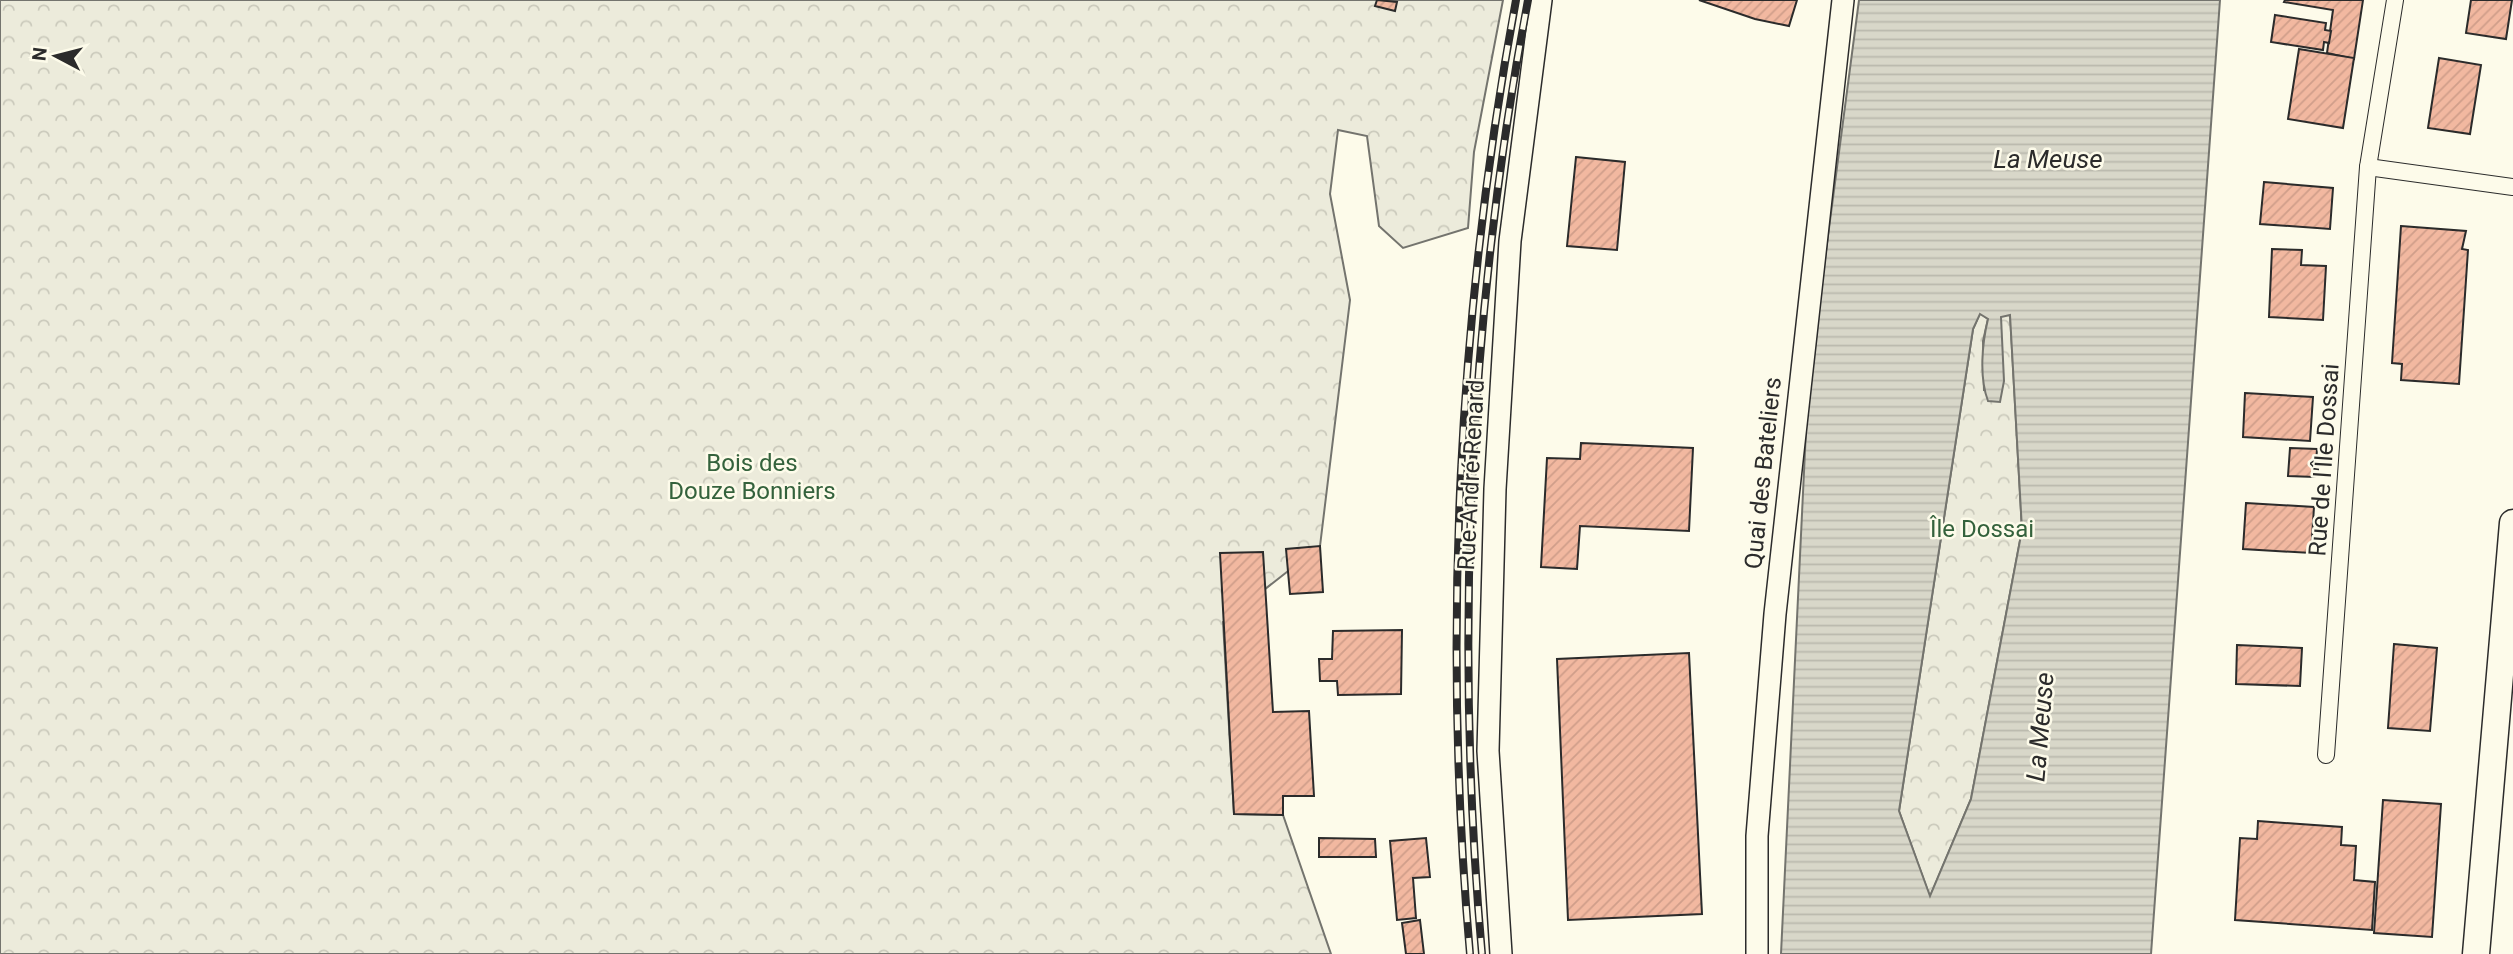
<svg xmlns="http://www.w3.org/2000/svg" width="2513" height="954" font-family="Roboto,sans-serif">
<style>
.forest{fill:url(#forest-crowns);stroke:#74746e;stroke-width:2}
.water{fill:url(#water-rules);stroke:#74746e;stroke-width:2;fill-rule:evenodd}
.building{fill:url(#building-hatch);stroke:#2b2b2b;stroke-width:2}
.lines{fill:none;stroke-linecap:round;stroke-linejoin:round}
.minor-casing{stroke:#2b2b2b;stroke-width:18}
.tertiary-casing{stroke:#2b2b2b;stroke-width:24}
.primary-casing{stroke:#2b2b2b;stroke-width:29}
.minor{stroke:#fdfbea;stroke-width:16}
.tertiary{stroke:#fdfbea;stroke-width:21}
.primary{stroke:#fdfbea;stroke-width:26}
.rail-casing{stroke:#2b2b2b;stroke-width:8}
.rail{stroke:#fdfbea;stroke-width:5;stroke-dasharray:16;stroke-linecap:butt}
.labels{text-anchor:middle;stroke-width:5;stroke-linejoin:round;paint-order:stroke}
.street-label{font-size:24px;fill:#2b2b2b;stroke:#fdfbea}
.park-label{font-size:24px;fill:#34623c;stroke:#fdfbea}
.water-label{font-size:26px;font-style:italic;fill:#2b2b2b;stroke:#fdfbea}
</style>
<defs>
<pattern id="forest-crowns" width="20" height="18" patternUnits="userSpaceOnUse" patternTransform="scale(1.75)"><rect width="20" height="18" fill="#ecebdb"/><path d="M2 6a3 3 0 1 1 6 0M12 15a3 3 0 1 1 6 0" fill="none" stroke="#cbcabc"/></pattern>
<pattern id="water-rules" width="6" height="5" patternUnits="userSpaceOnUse" patternTransform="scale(1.75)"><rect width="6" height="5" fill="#d8d7c9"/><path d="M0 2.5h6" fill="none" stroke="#bab9ad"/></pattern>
<pattern id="building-hatch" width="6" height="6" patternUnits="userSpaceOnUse" patternTransform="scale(1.75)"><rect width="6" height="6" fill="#f2b8a0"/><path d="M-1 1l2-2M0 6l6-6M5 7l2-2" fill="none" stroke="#d09e8a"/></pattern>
</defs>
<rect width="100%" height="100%" fill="#fdfbea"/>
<!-- forest -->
<g class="forest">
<polygon points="0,0 1503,0 1474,152 1468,228 1403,248 1379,226 1367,136 1338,130 1330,194 1350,300 1320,546 1223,622 1234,814 1283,815 1331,954 0,954"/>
<polygon points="1980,313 1988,319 1983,341 1984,391 2001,316 2010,314 2022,530 1971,799 1930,897 1899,811 1973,329"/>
</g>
<!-- water -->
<path class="water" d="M1859,0H2220L2151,954H1781L1808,388ZM1980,314L1988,319C1982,344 1979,377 1988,401L2000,402L2004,381L2001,317L2010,315L2022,530L1971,799L1930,896L1899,811L1973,329Z"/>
<!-- building -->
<g class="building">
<polygon points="1377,0 1397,2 1395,11 1375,6"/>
<polygon points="1699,0 1797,0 1789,26 1755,19"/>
<polygon points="2285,0 2363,0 2354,59 2327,53 2333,10 2284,2"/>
<polygon points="2471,0 2512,0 2506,39 2466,33"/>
<polygon points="2275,15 2326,23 2325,30 2331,31 2329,43 2324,42 2323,50 2271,42"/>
<polygon points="2299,49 2354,58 2343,128 2288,119"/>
<polygon points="2439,58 2481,65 2470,134 2428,128"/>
<polygon points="1576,157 1625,162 1617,250 1567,246"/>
<polygon points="2264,182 2333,188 2330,229 2260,224"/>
<polygon points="2401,226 2466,231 2462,249 2468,250 2459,384 2401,380 2402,364 2392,363"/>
<polygon points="2272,249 2302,250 2301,265 2326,266 2323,320 2269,317"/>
<polygon points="2245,393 2313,397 2310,441 2243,437"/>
<polygon points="1581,443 1693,448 1689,531 1580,526 1577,569 1541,567 1547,458 1580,459"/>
<polygon points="2290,448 2317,449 2315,477 2288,476"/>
<polygon points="2246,503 2314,507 2311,553 2243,549"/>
<polygon points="1320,546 1323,592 1290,594 1286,549"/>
<polygon points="1263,552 1273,712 1309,711 1314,796 1283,796 1283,815 1234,814 1220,553"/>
<polygon points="1402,630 1401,694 1338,695 1337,681 1320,681 1319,659 1332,659 1333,631"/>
<polygon points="2394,644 2437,648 2430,731 2388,728"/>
<polygon points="2237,645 2302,648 2300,686 2236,684"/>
<polygon points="1689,653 1702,914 1568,920 1557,659"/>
<polygon points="2383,800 2441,804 2432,937 2374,933"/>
<polygon points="2258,821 2342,827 2341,845 2356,846 2354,880 2375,882 2372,930 2235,920 2240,838 2257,839"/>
<polygon points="1319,838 1375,839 1376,857 1319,857"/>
<polygon points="1426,838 1430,877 1413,878 1416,918 1397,920 1390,841"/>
<polygon points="1420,920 1424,954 1406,954 1402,923"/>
</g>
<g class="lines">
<defs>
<g id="minor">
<polyline points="2368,167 2513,187"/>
<polyline points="2326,755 2368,167 2395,0"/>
</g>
<g id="tertiary">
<polyline points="1501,954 1488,751 1495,489 1510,241 1541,0"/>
<polyline points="1757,954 1757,836 1775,614 1843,0"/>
</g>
<polyline id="primary" points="2476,954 2513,523"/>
</defs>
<!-- minor casing -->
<use href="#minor" class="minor-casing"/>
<!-- tertiary casing -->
<use href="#tertiary" class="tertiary-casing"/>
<!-- primary casing -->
<use href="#primary" class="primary-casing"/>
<!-- minor -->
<use href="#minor" class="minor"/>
<!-- tertiary -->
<use href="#tertiary" class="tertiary"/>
<!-- primary -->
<use href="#primary" class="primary"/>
<defs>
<g id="rail">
<path d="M1470,954C1442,638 1458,312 1516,0"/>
<path d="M1482,954C1454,638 1469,312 1528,0"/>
</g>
</defs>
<!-- rail casing -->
<use href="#rail" class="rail-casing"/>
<!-- rail -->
<use href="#rail" class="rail"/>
</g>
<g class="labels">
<!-- street labels -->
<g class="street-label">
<text transform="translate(2324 460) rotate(-86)" y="8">Rue de l'Île Dossai</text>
<text transform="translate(1763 473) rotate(-84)" y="8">Quai des Bateliers</text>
<text transform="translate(1471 475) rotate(-87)" y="8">Rue André Renard</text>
</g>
<!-- park labels -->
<g class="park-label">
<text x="752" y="471">Bois des<tspan x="752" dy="28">Douze Bonniers</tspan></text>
<text x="1982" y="537">Île Dossai</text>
</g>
<!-- water labels -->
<g class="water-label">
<text x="2048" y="168">La Meuse</text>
<text transform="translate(2040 727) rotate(-85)" y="9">La Meuse</text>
</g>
</g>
<!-- north arrow -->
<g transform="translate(56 56) rotate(277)" stroke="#fdfbea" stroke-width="5" paint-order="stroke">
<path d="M0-5L12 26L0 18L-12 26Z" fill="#2b2b2b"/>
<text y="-10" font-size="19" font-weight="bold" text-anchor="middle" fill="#2b2b2b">N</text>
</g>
</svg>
